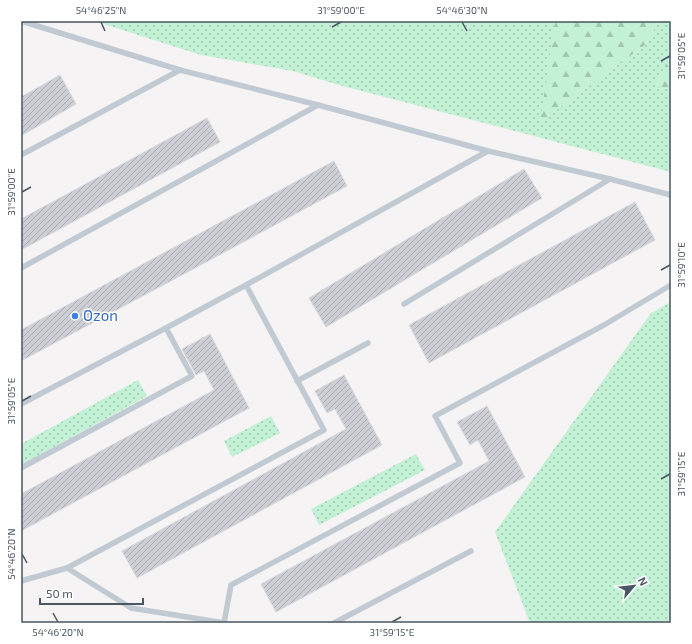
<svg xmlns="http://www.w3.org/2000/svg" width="692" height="644" font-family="'Exo 2',sans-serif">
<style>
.grass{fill:url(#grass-dots)}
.forest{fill:url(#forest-firs)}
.building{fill:url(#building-hatch);stroke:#d7d9de}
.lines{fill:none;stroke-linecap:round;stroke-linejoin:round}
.service{stroke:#c1cad2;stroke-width:5.5}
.ticks{fill:none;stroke:#4a5661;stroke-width:1.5}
.shop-dot{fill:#3f7fe0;stroke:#fff;stroke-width:1.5}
.labels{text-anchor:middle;stroke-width:3;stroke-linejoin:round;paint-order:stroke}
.shop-label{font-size:15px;fill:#366cbe;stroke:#fff;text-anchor:start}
.neatline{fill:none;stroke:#4a5661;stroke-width:1.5}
.ticks-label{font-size:10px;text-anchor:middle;fill:#4a5661}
</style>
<defs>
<pattern id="grass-dots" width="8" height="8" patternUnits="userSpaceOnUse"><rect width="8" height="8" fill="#c3f1d5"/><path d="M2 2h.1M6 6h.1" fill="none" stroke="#a0c6b0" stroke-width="1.8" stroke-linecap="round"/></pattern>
<pattern id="forest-firs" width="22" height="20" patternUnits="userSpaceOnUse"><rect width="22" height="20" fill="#c3f1d5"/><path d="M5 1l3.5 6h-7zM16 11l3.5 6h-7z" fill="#a0c6b0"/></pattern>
<pattern id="building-hatch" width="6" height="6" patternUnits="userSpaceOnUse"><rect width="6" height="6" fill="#cdcfd5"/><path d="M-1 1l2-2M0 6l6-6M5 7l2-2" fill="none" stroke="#a8abb0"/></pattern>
</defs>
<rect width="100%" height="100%" fill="#f5f3f3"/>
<!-- grass -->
<g class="grass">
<polygon points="94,21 557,21 555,23 541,121 645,45 659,21 671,21 671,54 654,89 671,88 671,172 339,85 293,71 201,55"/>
<polygon points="671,302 671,623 530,623 495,532 651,313"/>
<polygon points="138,380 147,396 21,465 21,444"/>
<polygon points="271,416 280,433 232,457 224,441"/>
<polygon points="416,454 425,470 319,525 311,509"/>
</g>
<!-- forest -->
<g class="forest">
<polygon points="557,21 659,21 645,45 540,122 555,23"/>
<polygon points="671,54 671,88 654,89"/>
</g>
<!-- building -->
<g class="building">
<polygon points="60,75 76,104 21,136 21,97"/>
<polygon points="207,118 220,142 21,250 21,219"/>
<polygon points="334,161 347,186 197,267 21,361 21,330"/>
<polygon points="524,169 542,198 326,327 309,298"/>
<polygon points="635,202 655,240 429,363 409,325"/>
<polygon points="210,334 249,408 21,531 21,494 214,390 204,371 196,375 182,349"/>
<polygon points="344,375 382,445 137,578 122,551 346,429 335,409 327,413 315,391"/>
<polygon points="487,406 525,477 276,612 261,584 489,461 478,440 470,445 457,422"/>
</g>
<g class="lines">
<!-- service -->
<g class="service">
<polyline points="21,21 180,70"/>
<polyline points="318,105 488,151 610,179 671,195"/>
<polyline points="21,155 180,70 318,105 21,268"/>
<polyline points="246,285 488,151"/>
<polyline points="404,304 610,179"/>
<polyline points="297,381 368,343"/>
<polyline points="21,404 166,328"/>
<polyline points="21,468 192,376 166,328 246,285 324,430 67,568"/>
<polyline points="21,581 67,568 131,608 225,623"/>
<polyline points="224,623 231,585 460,463 435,416 604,325 671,285"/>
<polyline points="334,623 471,551"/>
</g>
</g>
<!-- ticks -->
<path class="ticks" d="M101,22L105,31M462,22L467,31M332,27L341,22M661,61L670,56M22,192L31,187M661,270L670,265M22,401L31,396M661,479L670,474M22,554L27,563M53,613L58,622M392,622L401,617"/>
<!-- markers -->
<circle class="shop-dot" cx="75" cy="316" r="4"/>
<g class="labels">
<!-- shop labels -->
<g class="shop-label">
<text x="83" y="321">Ozon</text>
</g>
</g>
<!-- border -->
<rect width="692" height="644" fill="none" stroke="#ffffff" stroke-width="44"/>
<!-- north arrow -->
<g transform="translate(634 586) rotate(62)" stroke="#ffffff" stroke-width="3" paint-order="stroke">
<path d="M0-3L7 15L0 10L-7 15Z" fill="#4a5661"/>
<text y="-6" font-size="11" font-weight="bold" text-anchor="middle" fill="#4a5661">N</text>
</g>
<!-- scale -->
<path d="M40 598v6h103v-6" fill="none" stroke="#4a5661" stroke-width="2"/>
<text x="46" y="598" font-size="12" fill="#4a5661" stroke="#ffffff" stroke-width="3" paint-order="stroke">50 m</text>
<rect x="22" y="22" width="648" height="600" class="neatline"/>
<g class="ticks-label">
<text x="101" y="14">54°46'25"N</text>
<text x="341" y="14">31°59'00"E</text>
<text x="462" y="14">54°46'30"N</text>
<text transform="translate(681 56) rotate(-90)" y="4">31°59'05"E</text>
<text transform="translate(11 192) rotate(-90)" y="4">31°59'00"E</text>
<text transform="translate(681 265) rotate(-90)" y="4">31°59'10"E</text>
<text transform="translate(11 401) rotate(-90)" y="4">31°59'05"E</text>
<text transform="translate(681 474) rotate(-90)" y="4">31°59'15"E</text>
<text transform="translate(11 554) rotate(-90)" y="4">54°46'20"N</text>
<text x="58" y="636">54°46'20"N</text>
<text x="392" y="636">31°59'15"E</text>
</g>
</svg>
